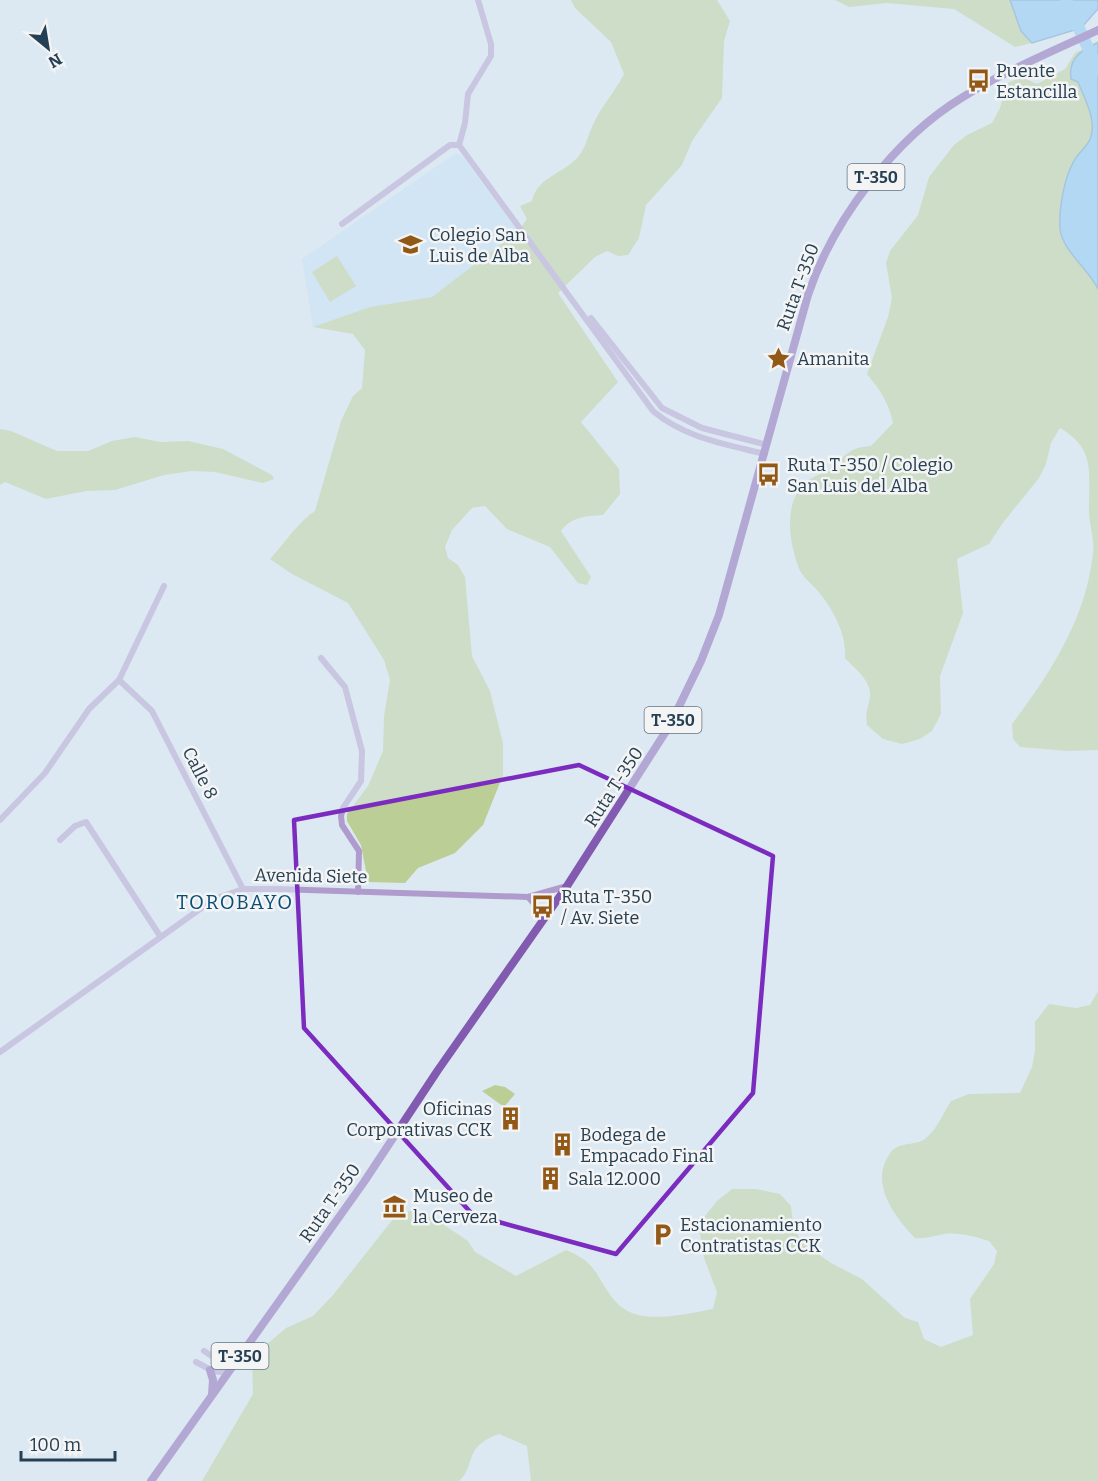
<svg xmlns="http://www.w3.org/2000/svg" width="1098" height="1481" font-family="Bitter,serif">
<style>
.built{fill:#c4dff6}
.green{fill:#bbce95}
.water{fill:#82c3f7;stroke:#669cc6;stroke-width:1.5}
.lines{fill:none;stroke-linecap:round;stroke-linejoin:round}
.river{stroke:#82c3f7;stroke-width:12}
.minor{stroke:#b09ccc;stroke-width:6}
.major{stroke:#825ab0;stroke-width:8}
.marked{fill:none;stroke:#7b2cbf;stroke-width:4.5;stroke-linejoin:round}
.labels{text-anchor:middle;stroke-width:5;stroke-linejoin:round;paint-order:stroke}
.shield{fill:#f4f4f4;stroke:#637684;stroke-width:1.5}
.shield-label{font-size:16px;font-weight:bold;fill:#254054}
.poi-label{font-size:18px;fill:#254054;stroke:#f4f4f4;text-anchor:start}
.street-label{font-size:18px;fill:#254054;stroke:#f4f4f4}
.neighbourhood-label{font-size:20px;letter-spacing:1.5px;fill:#074f7a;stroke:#f4f4f4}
</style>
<rect width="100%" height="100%" fill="#dce9f3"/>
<!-- built -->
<polygon class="built" points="456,153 462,156 518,231 432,297 370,307 313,327 302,259"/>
<!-- green -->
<g class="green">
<path d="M571,0H717L730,21L724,41L722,98L692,141L682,165L646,205L639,238L628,255L618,256L607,251L595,257L558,293L618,382L581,422L619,469L620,494L603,515C586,516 571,517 561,531L591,577L587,585L578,583L550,547L507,529L485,506L472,508L452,530L445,547L448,558L458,565L465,577L472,656L490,691L503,743V775L483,825L455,853L418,868L405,883L368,882L361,845L347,821V814L368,786L383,751L384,716L390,680L384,660L348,603L292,574L270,559C285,543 297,523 315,511L341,421L353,396L362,388L365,350L353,334L313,327L370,307L432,297L518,231L527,219L520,206L532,201C537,177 563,174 578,157C586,147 587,138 592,127C599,109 615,92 624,74L611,42L575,8Z"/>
<polygon points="835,0 1010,0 1021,31 1032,43 1015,47 954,9 887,3 849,7"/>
<path d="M1098,41V750L1068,751L1020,747L1013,739L1012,724C1050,674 1087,617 1093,552C1095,538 1088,522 1089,507C1089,472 1095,448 1060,428L1051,443L1046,464L1039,478L1002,524L989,544L957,559L963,613L940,676L941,714L932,731L920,739L902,744L883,739L867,725C865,711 868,709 870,697C872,681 855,669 845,658C847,635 833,609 818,591C811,583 801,576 798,566C784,526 784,479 834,470C843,454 852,447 871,446L893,423C889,403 880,390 867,374L888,317L892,298L886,263L890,251L918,215L929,177L954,145L967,135L992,123C995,117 999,111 1001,105C1006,85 1000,85 1022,77L1037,84L1065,69L1075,53Z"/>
<polygon points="337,256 356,286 330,302 312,272"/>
<polygon points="0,429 11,431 57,451 88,451 112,441 135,437 160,442 188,441 223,449 272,475 274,479 263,483 215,472 192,471 164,475 115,490 86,491 46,499 5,482 0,485"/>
<path d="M1098,991V1481H531L527,1446L499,1434C462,1447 477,1465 459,1481H202L253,1394L252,1357L286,1328L313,1316L333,1295L397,1214L413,1210L435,1219L468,1241L475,1252L516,1276L566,1250C600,1264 595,1278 616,1302C638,1327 684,1314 713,1309L717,1292L704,1258L700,1234L705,1216L717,1201L732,1189H756L780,1194L791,1206L793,1224L801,1242L831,1263L862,1279L905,1318L918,1322L924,1339L941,1347L973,1335L970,1299L994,1264L997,1251L989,1241C975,1237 960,1232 944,1234C933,1236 927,1239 915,1238C894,1216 868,1182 891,1152C900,1141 916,1146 925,1139C938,1128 942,1115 951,1101L969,1094L1020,1093L1032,1067L1035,1050V1022L1049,1004L1076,1008L1090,1005Z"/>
<polygon points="495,1085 505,1087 515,1094 504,1107 482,1091"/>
</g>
<!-- water -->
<g class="water">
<polygon points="1010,0 1098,0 1098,9 1081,28 1032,43 1021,31"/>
<path d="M1097,43L1098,44V289C1088,268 1062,251 1060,228C1059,208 1064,178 1074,161C1078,153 1087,147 1090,139C1098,121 1084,98 1078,82L1071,79C1068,58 1081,51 1097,43Z"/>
</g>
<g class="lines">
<!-- river -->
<polyline class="river" points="1066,0 1098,70"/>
<!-- minor -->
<g class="minor">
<polyline points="459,145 465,123 468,94 491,56 491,44 478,0"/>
<path d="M342,224L450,145H459L653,411C685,438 725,444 765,454"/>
<polyline points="591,318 662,408 702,428 767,445"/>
<polyline points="321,658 345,687 362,751 361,781 343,808 341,816 342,825 359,851 358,892"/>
<polyline points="119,680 152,711 243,889"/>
<polyline points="0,820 45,773 89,709 119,680 164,586"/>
<polyline points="60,840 75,826 86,822 160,936"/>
<polyline points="528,897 546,917"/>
<polyline points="0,1052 214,899 243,889 276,889 528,897 567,886"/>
<polyline points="204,1351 221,1362 228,1373"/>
<polyline points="196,1362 213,1371 228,1373"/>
</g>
<!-- major -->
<g class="major">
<polyline points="218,1360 226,1360 239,1354"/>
<polyline points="210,1370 213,1380 212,1394"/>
<path d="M151,1481L364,1182L438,1070L567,886L670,725L701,661L719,615L808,295C833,220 895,138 963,97C1005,71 1053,51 1098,30"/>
</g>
</g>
<!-- marked area -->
<path d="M0 0H1098V1481H0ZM579,765L773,856L753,1093L616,1254L473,1215L304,1028L294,820Z" fill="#dce9f3" fill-opacity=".55" fill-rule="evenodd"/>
<path class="marked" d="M579,765L773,856L753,1093L616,1254L473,1215L304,1028L294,820Z"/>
<!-- icons -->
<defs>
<symbol id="bus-bare" viewBox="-9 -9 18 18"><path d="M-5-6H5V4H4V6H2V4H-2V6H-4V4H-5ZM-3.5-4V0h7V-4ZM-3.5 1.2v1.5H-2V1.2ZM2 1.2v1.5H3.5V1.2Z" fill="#925816" stroke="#f4f4f4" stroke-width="2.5" paint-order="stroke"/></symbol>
<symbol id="school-bare" viewBox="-9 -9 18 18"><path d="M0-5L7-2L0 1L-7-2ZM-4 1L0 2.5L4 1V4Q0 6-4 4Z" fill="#925816" stroke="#f4f4f4" stroke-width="2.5" paint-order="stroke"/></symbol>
<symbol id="sight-bare" viewBox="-9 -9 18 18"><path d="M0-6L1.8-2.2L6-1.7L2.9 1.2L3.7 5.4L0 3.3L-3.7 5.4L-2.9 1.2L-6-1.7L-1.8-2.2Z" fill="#925816" stroke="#f4f4f4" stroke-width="2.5" paint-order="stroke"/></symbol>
<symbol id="building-bare" viewBox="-9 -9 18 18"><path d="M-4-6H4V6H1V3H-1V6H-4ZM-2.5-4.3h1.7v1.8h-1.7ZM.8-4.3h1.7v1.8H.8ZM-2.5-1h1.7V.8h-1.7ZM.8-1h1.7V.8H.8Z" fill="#925816" stroke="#f4f4f4" stroke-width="2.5" paint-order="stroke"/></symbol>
<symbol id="museum-bare" viewBox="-9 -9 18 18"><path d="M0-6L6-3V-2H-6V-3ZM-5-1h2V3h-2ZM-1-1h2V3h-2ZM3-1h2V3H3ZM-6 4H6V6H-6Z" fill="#925816" stroke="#f4f4f4" stroke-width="2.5" paint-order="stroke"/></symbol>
<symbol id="parking-bare" viewBox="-9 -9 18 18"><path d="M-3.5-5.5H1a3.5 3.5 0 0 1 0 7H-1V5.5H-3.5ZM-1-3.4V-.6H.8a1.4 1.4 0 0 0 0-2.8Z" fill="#925816" stroke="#f4f4f4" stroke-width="2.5" paint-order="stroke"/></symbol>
</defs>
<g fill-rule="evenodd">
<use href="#bus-bare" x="962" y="64" width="33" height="33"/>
<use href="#school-bare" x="394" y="228" width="33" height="33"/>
<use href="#sight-bare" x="762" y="342" width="33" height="33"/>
<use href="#bus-bare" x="752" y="458" width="33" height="33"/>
<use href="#bus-bare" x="526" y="890" width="33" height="33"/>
<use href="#building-bare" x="494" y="1102" width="33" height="33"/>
<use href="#building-bare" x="546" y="1128" width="33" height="33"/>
<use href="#building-bare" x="534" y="1162" width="33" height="33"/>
<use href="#museum-bare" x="378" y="1190" width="33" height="33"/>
<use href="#parking-bare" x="646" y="1218" width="33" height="33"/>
</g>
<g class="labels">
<!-- shield labels -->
<g class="shield">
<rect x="847.5" y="164" width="57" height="26" rx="4.5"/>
<rect x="644.5" y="707" width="57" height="26" rx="4.5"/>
<rect x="211.5" y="1343" width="57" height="26" rx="4.5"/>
</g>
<g class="shield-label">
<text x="876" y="183">T-350</text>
<text x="673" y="726">T-350</text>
<text x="240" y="1362">T-350</text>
</g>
<!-- poi labels -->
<g class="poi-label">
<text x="996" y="77">Puente<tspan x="996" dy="21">Estancilla</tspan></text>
<text x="429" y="241">Colegio San<tspan x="429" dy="21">Luis de Alba</tspan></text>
<text x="797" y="365">Amanita</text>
<text x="787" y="471">Ruta T-350 / Colegio<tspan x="787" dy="21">San Luis del Alba</tspan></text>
<text x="561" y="903">Ruta T-350<tspan x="561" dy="21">/ Av. Siete</tspan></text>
<text x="492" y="1115" text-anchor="end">Oficinas<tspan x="492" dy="21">Corporativas CCK</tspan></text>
<text x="580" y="1141">Bodega de<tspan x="580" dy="21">Empacado Final</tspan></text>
<text x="568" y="1185">Sala 12.000</text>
<text x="413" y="1202">Museo de<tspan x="413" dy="21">la Cerveza</tspan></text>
<text x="680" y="1231">Estacionamiento<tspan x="680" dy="21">Contratistas CCK</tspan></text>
</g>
<!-- street labels -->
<g class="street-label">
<text transform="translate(798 287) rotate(-70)" y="6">Ruta T-350</text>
<text transform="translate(200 773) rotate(63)" y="6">Calle 8</text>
<text transform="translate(614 787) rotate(-57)" y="6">Ruta T-350</text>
<text transform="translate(311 876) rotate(1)" y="6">Avenida Siete</text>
<text transform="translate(330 1203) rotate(-55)" y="6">Ruta T-350</text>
</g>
<!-- neighbourhood labels -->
<g class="neighbourhood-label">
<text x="235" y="909">TOROBAYO</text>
</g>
</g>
<!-- north arrow -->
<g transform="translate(48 48) rotate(150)" stroke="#f4f4f4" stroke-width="4.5" paint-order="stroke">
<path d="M0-4.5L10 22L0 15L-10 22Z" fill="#254054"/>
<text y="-9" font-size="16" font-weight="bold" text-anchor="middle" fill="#254054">N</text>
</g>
<!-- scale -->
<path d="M21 1451v9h94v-9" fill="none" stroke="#254054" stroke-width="3"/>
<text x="30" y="1451" font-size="18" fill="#254054" stroke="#f4f4f4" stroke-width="4.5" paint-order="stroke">100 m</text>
</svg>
